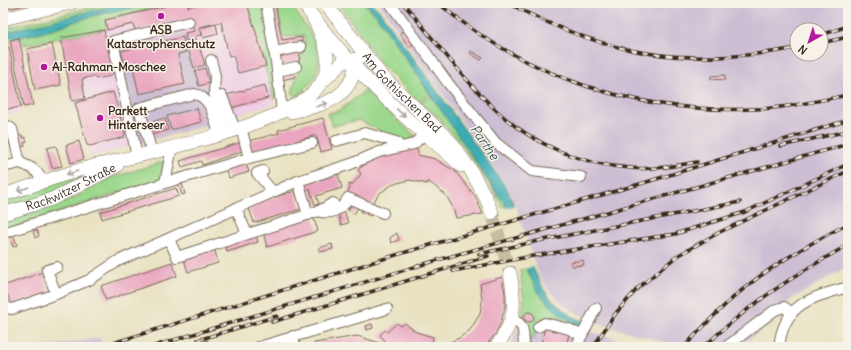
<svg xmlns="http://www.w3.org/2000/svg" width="851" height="350" font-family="Delius,sans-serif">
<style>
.built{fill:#eed0e7}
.industrial{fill:#ccbed3;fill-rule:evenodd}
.green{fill:#9bd88c;stroke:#6b8155}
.water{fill:#3bacb3;stroke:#3b6b68}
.pier{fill:#e8e2c1}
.building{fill:#eaa6c0}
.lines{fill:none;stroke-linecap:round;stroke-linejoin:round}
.major-tunnel{stroke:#c5bda0;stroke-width:13;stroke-dasharray:13 6;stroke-linecap:butt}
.minor-casing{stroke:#786a57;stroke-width:12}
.major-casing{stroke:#786a57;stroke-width:14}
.minor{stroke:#fff;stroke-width:10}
.major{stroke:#fff;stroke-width:13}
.rail-casing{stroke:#3b2a1e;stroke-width:3.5}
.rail{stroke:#f7f3e8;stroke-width:2;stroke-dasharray:6;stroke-linecap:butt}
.oneway{stroke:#a79f9a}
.poi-dot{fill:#b5179e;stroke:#f7f3e8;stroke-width:1.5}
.labels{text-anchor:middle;stroke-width:3;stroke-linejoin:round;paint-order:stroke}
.poi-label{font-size:12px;font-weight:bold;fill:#3b2a1e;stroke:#f7f3e8;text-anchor:start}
.street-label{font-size:12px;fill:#3b2a1e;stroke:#f7f3e8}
.water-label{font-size:13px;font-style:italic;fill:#3b5852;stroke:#f7f3e8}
</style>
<rect width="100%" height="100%" fill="#f7f3e8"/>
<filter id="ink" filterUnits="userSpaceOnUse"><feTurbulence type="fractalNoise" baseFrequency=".025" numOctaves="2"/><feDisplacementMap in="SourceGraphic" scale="8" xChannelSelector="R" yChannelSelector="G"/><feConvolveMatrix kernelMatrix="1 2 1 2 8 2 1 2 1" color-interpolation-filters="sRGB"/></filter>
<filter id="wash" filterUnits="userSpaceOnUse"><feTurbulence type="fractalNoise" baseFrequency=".012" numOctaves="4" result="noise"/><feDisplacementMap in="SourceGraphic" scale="16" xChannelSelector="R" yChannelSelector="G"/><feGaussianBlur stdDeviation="0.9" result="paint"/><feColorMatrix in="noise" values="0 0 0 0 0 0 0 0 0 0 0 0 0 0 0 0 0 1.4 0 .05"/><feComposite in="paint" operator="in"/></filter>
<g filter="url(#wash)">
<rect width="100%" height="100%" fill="#e8e2c1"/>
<!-- built -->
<g class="built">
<polygon points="180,3 247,3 276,103 219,120 208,84 199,87 130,146 91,157 75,103 72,101 61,38 107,29 105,20"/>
<polygon points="8,43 21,107 20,112 3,117 3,44"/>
</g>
<!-- industrial -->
<g class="industrial">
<path d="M379,3H848V266L790,300L777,319L738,347H510L522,314L524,301L520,270L559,317L581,329L587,318L566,307L546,287L539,275L509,189ZM797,30H821V54H797Z"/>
<polygon points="185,33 199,87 208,84 219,120 212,124 137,144 117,48"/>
<polygon points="100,338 101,343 84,347 3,347 48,346"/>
</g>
<!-- green -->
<g class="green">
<polygon points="109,3 124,3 3,33 3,29"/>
<path d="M158,3H176L105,20L107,29L24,45L23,39L3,44V38L11,36L13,38C40,34 64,24 89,17C111,11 135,8 158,3Z"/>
<polygon points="247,3 262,3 277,97 274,99"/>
<path d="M277,3H289C312,34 338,65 297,96L292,94L305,44L304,35L285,37L282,35Z"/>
<polygon points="338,3 365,3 377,16 430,93 419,102 383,66"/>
<polygon points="365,91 414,135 413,139 403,143 359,120 333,126 327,114 340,110"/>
<polygon points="431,95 497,191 506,206 502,207 494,191 455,136 442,123 441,119 420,103"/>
<polygon points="165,161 162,179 3,230 3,222 69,201 111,178"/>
<polygon points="94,170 95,173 60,192 3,210 3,199"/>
<path d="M526,268C539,295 556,315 583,328L582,329L559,317L557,318L548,317V318H542L538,320L534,337L527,338L522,314L524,301L520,270Z"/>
</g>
<!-- water -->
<g class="water">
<path d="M124,3H158C136,8 110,11 89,17C64,25 40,34 13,38L11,36L3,38V33Z"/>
<polygon points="365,3 372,3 380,11 508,190 513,204 532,266 544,290 552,300 570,315 585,322 583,328 561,315 549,304 538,292 526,268 506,206 377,16"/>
</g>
<!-- pier -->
<g class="pier">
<polygon points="516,205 534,266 524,269 505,209"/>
<polygon points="586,320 674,345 676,347 644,347 582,329"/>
</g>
<g id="blocks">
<!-- building -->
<g class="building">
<polygon points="3,3 29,3 29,4 3,10"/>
<polygon points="180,3 187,3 188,7 203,3 247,3 266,66 238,73 233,55 229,56 221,22 199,27 201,35 195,36 196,39 186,41 185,33 194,31 191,18 135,30 133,24 107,30 105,20"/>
<polygon points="269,3 275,3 282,40 302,37 302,42 277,46"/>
<polygon points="216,24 218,34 203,38 201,28"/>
<polygon points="104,30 113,73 111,76 96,79 94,76 82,79 85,99 72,101 61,38"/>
<polygon points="402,31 406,32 414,44 409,47 400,34"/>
<polygon points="183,37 186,52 178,54 185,84 139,94 132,64 125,66 121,51"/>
<polygon points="19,38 33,105 24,107 10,40"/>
<polygon points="52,44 61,85 35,90 27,49"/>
<polygon points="199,46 205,65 194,68 188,49"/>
<polygon points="9,47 21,107 3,110 3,48"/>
<polygon points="471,51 483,58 481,60 470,53"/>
<polygon points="300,52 299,62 280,66 278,56"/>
<polygon points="205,68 209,83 199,86 195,71"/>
<polygon points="294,72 295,77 282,80 281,74"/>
<polygon points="725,75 725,80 711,79 711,76"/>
<polygon points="265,85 268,98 230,108 226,95"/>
<polygon points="113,92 125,133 124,137 90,146 87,145 75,103"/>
<polygon points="197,108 201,122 171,130 167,116"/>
<polygon points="165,118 168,130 151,135 148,123"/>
<polygon points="323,118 332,149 321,152 316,135 253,155 249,141 279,133 278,130"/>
<polygon points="10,133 13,142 3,145 3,135"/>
<polygon points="22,135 23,138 25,137 27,142 24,143 25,146 20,147 17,136"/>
<polygon points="79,141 84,159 71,163 66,145"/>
<polygon points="242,142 245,150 202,165 201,161 182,167 180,161"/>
<polygon points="56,146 62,166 52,168 47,148"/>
<polygon points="412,149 418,150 418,155 435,159 455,171 475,196 483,214 456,218 453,208 446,195 428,181 427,184 410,180 393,184 380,193 370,206 347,194 350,188 349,184 352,185 361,174 358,170 369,161 376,157"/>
<polygon points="6,153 9,163 3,164 3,154"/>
<polygon points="246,163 249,172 229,178 226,170"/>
<polygon points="338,174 342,188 316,196 319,204 315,205 310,189 305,191 303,185"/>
<polygon points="182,184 185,194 182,195 179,185"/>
<polygon points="176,188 179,196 102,219 100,212"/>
<polygon points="295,191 301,209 254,223 248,205"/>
<polygon points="354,201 360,205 354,214 348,210"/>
<polygon points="363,206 373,210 371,216 361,212"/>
<polygon points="344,210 348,223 341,225 338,212"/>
<polygon points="313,216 318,231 267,247 263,232"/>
<polygon points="37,230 39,236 35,238 33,231"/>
<polygon points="397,233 399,240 391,243 390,238"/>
<polygon points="256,234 258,242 227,252 225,244"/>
<polygon points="14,237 17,245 13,247 10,238"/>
<polygon points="332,244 333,249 320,252 319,248"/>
<polygon points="214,247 218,263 188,272 183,257"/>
<polygon points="583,260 584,265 572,266 571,262"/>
<polygon points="172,262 177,276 106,300 101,286"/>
<polygon points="43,272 50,293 10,307 3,286"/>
<polygon points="502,277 505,293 505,307 501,322 496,333 485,347 385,347 382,344 385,341 380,335 385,330 387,332 397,323 401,326 405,323 416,332 433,337 432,345 446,344 459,338 470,330 480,314 482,300 480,284"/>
<circle cx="529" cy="317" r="5"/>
<polygon points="372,324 373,328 367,330 366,326"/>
<polygon points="545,328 569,334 566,347 540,347"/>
<polygon points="357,336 380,343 379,347 309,347 314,345 314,343"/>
</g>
</g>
</g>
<g filter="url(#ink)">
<use href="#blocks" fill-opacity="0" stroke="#786a57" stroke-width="1"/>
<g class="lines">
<!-- major-tunnel -->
<polyline class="major-tunnel" points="492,213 510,273"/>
<defs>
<g id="minor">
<polyline points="266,3 276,62 282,112"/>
<polyline points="390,3 448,83 496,143 532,171 581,177"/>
<polyline points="274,52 301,47"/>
<polyline points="211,60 215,76 214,93 223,125"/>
<polyline points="277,71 296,67"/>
<polyline points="222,96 235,129"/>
<path d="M3,127L8,126L12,129L20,163C31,167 39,171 43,183"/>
<polyline points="241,127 249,158 312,143"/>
<polyline points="336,141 365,133 396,142 400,146"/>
<path d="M152,153L139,108L194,94C212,97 214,119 219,134"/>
<polyline points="137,157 113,41 189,22"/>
<polyline points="3,167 20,163"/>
<polyline points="263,171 257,173 273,192"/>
<polyline points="186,177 249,158"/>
<polyline points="298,181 308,215"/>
<polyline points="165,183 182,178"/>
<polyline points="236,208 247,234"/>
<path d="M321,212C334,214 342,209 348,198L383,213"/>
<polyline points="3,233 165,183 172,147"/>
<polyline points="169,239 177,257 319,211 333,203"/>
<polyline points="56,294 47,270 57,267"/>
<polyline points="3,298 6,308 12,309 56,294 89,280 118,261 298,181 351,164 379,152 414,144 424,134"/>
<path d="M511,319C526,324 523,333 524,347"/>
<polyline points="538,327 545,323 569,329 581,335"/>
<polyline points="293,336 295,347"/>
<polyline points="259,347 387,309"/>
<polyline points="576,347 596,308"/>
<polyline points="726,347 775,310 784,307 792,313"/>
<path d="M779,347C784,302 812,298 848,287"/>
</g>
<g id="major">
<path d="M303,3C331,43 368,82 403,115C422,133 443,148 461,166"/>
<path id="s1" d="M325,3L382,76L450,141L470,169L486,198L492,213"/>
<polyline points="3,19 71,3"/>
<polyline points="323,81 343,62 358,59"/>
<path d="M291,112C323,105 354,99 356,59"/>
<path d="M3,195C32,186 61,175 90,167C139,155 296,125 321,83C335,61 323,39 313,17"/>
<path id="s2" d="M3,214L52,199L117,166"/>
<path d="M496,347C516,320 516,305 510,273"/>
</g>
</defs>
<!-- minor casing -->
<use href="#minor" class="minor-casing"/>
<!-- major casing -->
<use href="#major" class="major-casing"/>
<!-- minor -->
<use href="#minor" class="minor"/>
<!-- major -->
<use href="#major" class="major"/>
<defs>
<g id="rail">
<path d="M403,3C434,39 462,78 497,111C532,144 582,165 631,168C653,170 675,166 697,162"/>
<path d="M438,3C527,78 638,114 755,109C786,108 817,101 848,95"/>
<path d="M508,3C609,57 685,68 797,48"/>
<polyline points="821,35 848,26"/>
<polyline points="821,43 848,37"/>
<polyline points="781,146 848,131"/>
<polyline points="479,254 538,241 740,202"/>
<polyline points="453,271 533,256 675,234 745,212 848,164"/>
<polyline points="272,322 488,256"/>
<polyline points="198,340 277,316"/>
<polyline points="100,347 396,255 650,181 848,120"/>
<polyline points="151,347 431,262 848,144"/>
<polyline points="193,347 207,342"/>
<polyline points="593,347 616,313 638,288 677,256 718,233 848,171"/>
<path d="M684,347C705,325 726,302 751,283C781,260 814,241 848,224"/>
<path d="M704,347C747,305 796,274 848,245"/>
</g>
</defs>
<!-- rail casing -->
<use href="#rail" class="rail-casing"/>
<!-- rail -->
<use href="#rail" class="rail"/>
</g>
<!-- one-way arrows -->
<defs><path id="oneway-shaft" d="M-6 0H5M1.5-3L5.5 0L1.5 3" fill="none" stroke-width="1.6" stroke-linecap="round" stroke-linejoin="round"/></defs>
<g class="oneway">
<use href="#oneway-shaft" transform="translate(322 105) rotate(-18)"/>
<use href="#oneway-shaft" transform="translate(401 113) rotate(44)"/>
<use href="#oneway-shaft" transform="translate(72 173) rotate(161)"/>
<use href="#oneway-shaft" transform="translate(23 189) rotate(163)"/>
</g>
</g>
<!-- markers -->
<g class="poi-dot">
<circle cx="161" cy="16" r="4"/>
<circle cx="44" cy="67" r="4"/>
<circle cx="100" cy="118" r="4"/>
</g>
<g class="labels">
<!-- poi labels -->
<g class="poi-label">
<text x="161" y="34" text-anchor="middle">ASB<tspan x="161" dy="14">Katastrophenschutz</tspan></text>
<text x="52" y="71">Al-Rahman-Moschee</text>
<text x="108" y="115">Parkett<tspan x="108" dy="14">Hinterseer</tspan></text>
</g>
<!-- street labels -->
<g class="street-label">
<text dy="4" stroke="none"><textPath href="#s1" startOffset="118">Am Gothischen Bad</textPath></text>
<text dy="4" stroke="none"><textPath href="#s2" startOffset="73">Rackwitzer Straße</textPath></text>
</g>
<!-- water labels -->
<g class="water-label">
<text transform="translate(485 142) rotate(55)" y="5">Parthe</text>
</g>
</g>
<!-- margin -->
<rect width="851" height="350" fill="none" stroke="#f7f3e8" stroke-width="16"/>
<!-- north arrow -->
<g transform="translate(809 42) rotate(219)"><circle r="19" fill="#f7f3e8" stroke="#aca397"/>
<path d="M0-3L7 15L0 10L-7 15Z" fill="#b5179e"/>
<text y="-6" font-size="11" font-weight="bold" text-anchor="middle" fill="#3b2a1e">N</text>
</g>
</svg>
